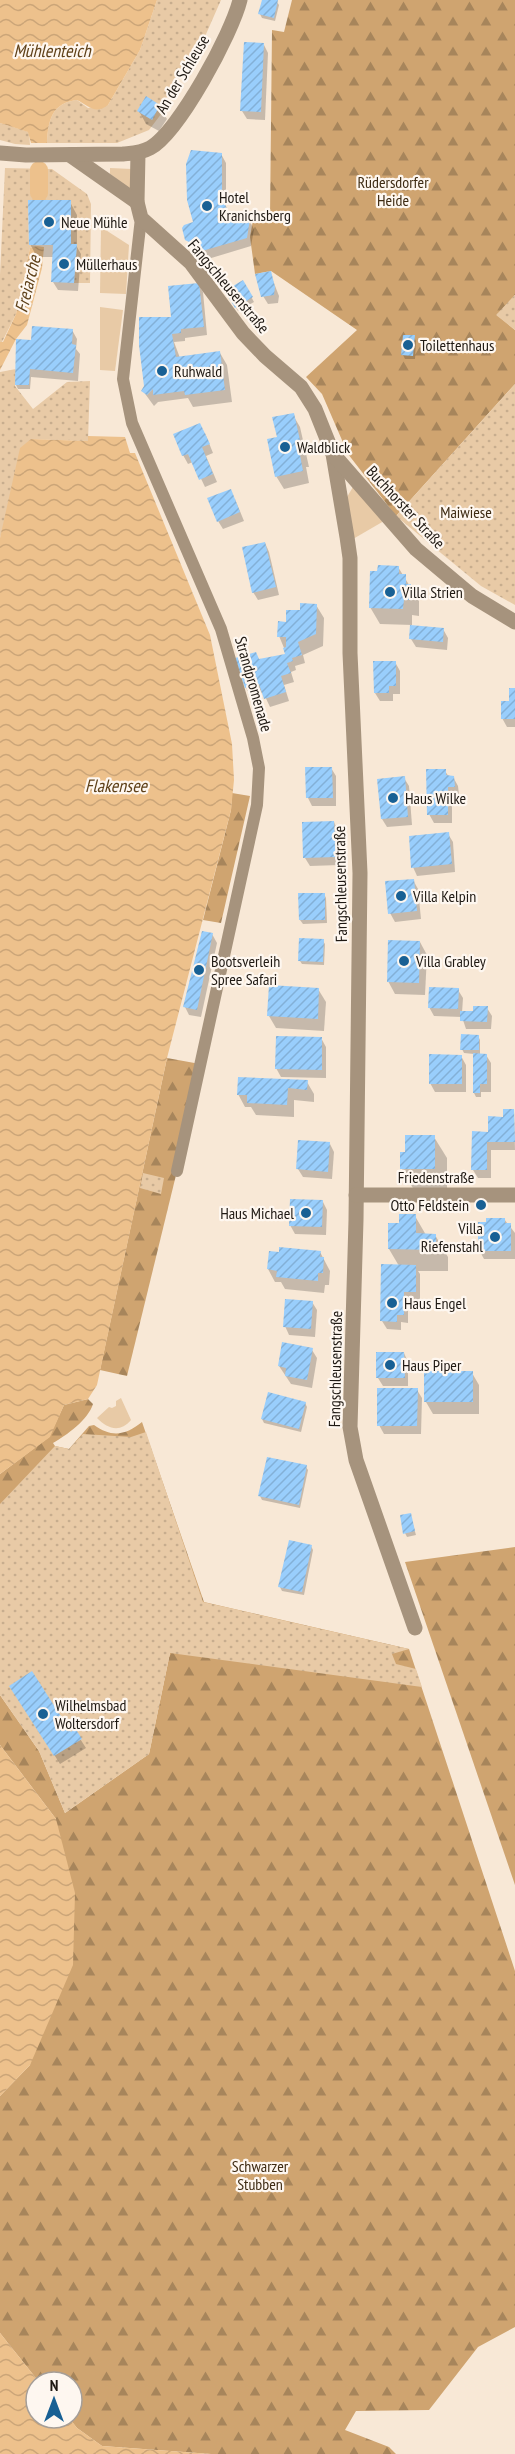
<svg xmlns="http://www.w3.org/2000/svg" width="515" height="2454" font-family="'PT Sans Narrow',sans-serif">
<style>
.grass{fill:#e8caa6}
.forest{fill:url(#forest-firs)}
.park{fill:url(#park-dots)}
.water{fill:url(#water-waves)}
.shadow{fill:#0003}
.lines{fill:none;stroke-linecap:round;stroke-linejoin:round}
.canal{stroke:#edc18c;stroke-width:18}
.building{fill:url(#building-hatch)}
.pedestrian{stroke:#a6937d;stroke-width:12}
.minor{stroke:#a6937d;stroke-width:15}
.tertiary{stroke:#a6937d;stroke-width:15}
.poi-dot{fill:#186094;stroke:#fef7f0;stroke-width:2}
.labels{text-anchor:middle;stroke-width:4.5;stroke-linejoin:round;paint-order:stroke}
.street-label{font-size:16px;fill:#1f1913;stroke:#fef7f0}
.park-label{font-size:16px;fill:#3e2b13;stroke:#fef7f0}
.poi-label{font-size:16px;fill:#1f1913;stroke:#fef7f0;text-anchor:start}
.water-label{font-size:18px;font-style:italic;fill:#5f4119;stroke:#fef7f0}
</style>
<defs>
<pattern id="forest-firs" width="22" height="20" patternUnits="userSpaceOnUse" patternTransform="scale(1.5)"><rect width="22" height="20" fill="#cfa470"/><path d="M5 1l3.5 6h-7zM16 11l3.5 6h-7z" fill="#a7855b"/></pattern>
<pattern id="park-dots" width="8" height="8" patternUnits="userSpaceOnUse" patternTransform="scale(1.5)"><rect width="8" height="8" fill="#e8caa6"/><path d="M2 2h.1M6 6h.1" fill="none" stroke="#c7ad8e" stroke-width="1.8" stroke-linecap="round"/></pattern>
<pattern id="water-waves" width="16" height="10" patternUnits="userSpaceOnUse" patternTransform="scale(1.5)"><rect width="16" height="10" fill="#edc18c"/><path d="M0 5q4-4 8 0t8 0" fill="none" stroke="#cba578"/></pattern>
<pattern id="building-hatch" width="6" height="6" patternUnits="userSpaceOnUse" patternTransform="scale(1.5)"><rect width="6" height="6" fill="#99cefc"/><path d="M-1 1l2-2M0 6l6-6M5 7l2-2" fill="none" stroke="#83b0d7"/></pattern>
</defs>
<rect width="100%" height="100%" fill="#f8e8d6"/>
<!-- grass -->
<g class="grass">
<polygon points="110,168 132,169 131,190 110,174"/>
<polygon points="101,227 129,245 126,294 100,293"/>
<polygon points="100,307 123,310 115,371 100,370"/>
<polygon points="353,487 384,521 353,539 347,497"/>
<path d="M121,1398L131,1420C120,1433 108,1429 97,1418L109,1407L112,1408L116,1406V1401Z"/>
</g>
<!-- forest -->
<g class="forest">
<polygon points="292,0 515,0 515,295 497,315 515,330 515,384 396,516 348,454 322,394 306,377 357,330 271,271 255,274 250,237 253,220 270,217 272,30 284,32"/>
<polygon points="232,793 250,796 221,923 203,920 231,810"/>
<polygon points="167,1058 200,1064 177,1171 127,1376 100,1370"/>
<path d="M88,1399L93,1404C88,1420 67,1435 53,1443L55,1446L69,1449L89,1426L94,1425C112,1438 126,1435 142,1422L204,1602L409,1649L515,1971V2327L478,2347L429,2410L356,2411L345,2430L389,2447L396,2454H211L102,2446L77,2428L69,2418H72V2382H39L0,2333V2096L30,2065L56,1819L0,1745V1695L39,1751L65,1813L149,1754L170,1653L0,1616V1474L49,1437L64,1405Z"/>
<polygon points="515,1547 515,1885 405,1562"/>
</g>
<!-- park -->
<g class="park">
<path d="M157,0H221L203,41L166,98L171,101L149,130L117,143H47C48,120 52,103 77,100L88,108L108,105L140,50Z"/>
<polygon points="0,123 29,132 30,145 15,144 0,140"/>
<polygon points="5,168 52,169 87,194 91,204 90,283 74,283 77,244 71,244 28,200 29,245 37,246 30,248 16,314 2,342 0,342 0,275"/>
<polygon points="515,295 515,330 496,315"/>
<polygon points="16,369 15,386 33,409 67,382 90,381 88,441 31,439 0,538 0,372"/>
<polygon points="515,384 515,605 481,586 396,516"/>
<polygon points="143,1173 164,1178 161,1194 140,1188"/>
<polygon points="146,1432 203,1602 409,1649 392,1654 396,1664 416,1669 422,1687 170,1653 149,1754 65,1813 39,1751 0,1695 0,1504 55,1446 69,1449 83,1434 131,1437"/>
</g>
<!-- water -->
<g class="water">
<path d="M0,0H157L140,50L108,105C95,115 89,106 77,100C52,103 48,120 47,143H31L28,132L0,123Z"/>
<polygon points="37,246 44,247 42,268 27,325 16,339 0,370 0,342 3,342 16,314 30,248"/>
<polygon points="88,436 125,437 130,453 135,453 210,635 232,744 234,780 231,810 167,1058 97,1385 88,1399 64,1405 50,1437 0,1474 0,538 20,448 31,439 88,441"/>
<polygon points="0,1745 56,1819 75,1893 73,1965 30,2065 0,2096"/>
<polygon points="0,2333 39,2382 36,2382 36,2418 69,2418 77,2428 102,2446 211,2454 0,2454"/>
</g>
<!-- shadow -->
<g class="shadow">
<polygon points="263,0 277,2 279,5 275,21 262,18 260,14"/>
<polygon points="264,45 268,53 265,120 247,119 242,111"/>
<polygon points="146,98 159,106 167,119 159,131 146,124 139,111"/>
<polygon points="221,154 226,163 226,206 231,220 249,220 254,229 251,246 208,259 203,247 194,250 187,239 195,223"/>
<polygon points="70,202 77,215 77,247 81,254 78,291 58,290 53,282 54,257 37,257 30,244"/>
<polygon points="270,273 279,296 278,303 268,304 263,296"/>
<polygon points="243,282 254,302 238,311 227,292"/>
<polygon points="198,284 203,292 207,335 185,338 185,341 174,342 180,358 220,353 227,365 232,402 193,407 188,398 158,402 154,406 143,391 172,319"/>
<polygon points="72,330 77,339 76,349 80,354 78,381 31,377 30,389 18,389 16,385 17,371 33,342"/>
<polygon points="414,337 416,341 415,359 405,359 403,355"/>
<polygon points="293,415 300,427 309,467 306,467 309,483 284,489 276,476 278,438"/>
<polygon points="205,433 213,453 206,456 217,482 205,487 193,462 188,464 183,455"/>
<polygon points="235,499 244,521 223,529 218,521"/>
<polygon points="265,543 269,552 279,595 258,600 253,592"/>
<polygon points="398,567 419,601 419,616 412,615 412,627 443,629 448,638 447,650 416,647 411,639 412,625 380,624 370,607"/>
<polygon points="316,605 324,618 323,646 303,655 305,663 295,666 296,670 291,672 294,682 284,685 289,701 270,707 263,692 251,696 246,688 260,661 287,655 279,636 287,623 301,612"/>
<polygon points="395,662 400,671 400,694 393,694 393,701 380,701 375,693"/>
<polygon points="515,689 515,727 507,727 502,718"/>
<polygon points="331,768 336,776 336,806 312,806 308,798"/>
<polygon points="445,771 449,777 453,777 458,786 459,795 452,794 452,823 434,823 429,814"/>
<polygon points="404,778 409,786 412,825 387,827 382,819"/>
<polygon points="334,822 338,831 340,865 310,866 305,858"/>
<polygon points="448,834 453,842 455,872 417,876 413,867"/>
<polygon points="413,880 418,889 421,919 395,922 390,913"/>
<polygon points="324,894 326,898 327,923 303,924 300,920"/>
<polygon points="212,934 217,943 201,1017 189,1015 185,1007"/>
<polygon points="323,941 325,944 324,965 302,964 300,961"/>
<polygon points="420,942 427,955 425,995 395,994 388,981"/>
<polygon points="318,989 326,1002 324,1031 276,1028 269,1016"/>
<polygon points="458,990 463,998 462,1013 474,1013 487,1008 492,1016 491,1029 466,1029 462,1017 434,1016 429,1007"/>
<polygon points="478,1036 480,1040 480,1055 486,1055 491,1063 491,1092 481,1092 481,1097 476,1097 474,1093 474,1054 464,1053 462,1049"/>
<polygon points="321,1038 326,1047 326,1078 281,1077 276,1068"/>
<polygon points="461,1056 466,1065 466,1092 435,1092 430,1083"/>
<polygon points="307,1082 314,1094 314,1102 294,1100 294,1117 256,1115 251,1107 245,1107 238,1094"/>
<polygon points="514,1111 515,1150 491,1150 491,1178 478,1178 473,1170 473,1133 489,1133"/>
<polygon points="434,1137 447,1158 447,1190 414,1190 402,1169 407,1153"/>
<polygon points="330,1144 334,1152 332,1179 303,1177 298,1169"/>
<polygon points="323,1202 327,1210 326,1235 295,1234 290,1225"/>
<polygon points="415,1216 426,1235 435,1235 448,1257 448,1271 418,1271 420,1274 420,1300 408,1300 408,1323 401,1322 401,1330 387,1329 382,1321 399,1266 389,1249 401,1224"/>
<polygon points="504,1219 515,1233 515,1259 484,1259 479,1250 488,1223"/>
<polygon points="320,1252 330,1271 329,1285 325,1285 324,1293 285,1289 281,1282 275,1282 268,1269"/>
<polygon points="312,1302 317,1310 315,1337 289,1335 285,1326"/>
<polygon points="312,1350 317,1358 312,1388 291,1384 279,1366"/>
<polygon points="404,1353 408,1362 408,1386 383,1386 378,1378"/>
<polygon points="472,1373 479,1385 479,1414 433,1414 426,1402"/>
<polygon points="417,1390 422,1398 421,1434 384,1434 379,1425"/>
<polygon points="305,1403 307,1407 301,1432 264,1423 262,1419"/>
<polygon points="306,1467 308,1470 300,1508 262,1500 260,1496"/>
<polygon points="410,1514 416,1535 407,1537 405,1533"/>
<polygon points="311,1546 313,1550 304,1595 282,1591 280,1587"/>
<polygon points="16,1694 70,1734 75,1731 86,1748 60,1764"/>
</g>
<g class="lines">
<!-- canal -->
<polyline class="canal" points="39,193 39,170"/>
</g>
<!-- building -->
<g class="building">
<polygon points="262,0 278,0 274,18 258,14"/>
<polygon points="244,42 264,43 261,112 240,111"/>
<polygon points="146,96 160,105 152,120 137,111"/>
<polygon points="191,150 222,153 222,196 228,213 217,216 219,223 241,216 250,219 247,238 202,251 199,239 189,242 185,240 182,228 184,225 193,222 187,200 186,164"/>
<polygon points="28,200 71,200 71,244 77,244 74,283 51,282 53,245 29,245"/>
<polygon points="271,271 275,287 274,295 261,297 255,274"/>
<polygon points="243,280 253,297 235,308 225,291"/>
<polygon points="199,283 204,327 181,329 181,333 172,334 176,357 220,351 225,390 185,395 184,391 153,395 153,389 147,395 141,391 144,386 139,345 139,317 171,317 168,286"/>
<polygon points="32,326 73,329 72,344 76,345 73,373 30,369 29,385 15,385 16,339 31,340"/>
<polygon points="403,335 415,335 413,356 401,355"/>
<polygon points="294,413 303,454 300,455 303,471 275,477 267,439 277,437 272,417"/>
<polygon points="200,423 210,444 202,447 213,474 199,480 188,454 182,456 173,434"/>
<polygon points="231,489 240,512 217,522 207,498"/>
<polygon points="265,542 276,587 252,593 242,547"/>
<polygon points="378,565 399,566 399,574 406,574 406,584 411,584 410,600 404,600 403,609 369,608 370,571 377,571"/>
<polygon points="300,603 317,604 316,634 298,642 302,655 292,658 293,661 287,663 291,673 281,676 286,692 264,699 259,684 245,688 235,658 256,652 259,659 285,654 283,648 286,647 286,637 277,637 278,621 286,622 286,610 300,610"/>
<polygon points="410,625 444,628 443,642 409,639"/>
<polygon points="373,661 396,661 396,686 389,686 389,693 374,693"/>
<polygon points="509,688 515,688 515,719 501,719 501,701 509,701"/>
<polygon points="305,767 332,767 333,798 306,798"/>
<polygon points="426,769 446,769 446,775 454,776 455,787 448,787 448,815 427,815"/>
<polygon points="405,776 408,817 381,819 377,779"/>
<polygon points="334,821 336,857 303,858 302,822"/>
<polygon points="449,832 452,864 411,868 409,836"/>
<polygon points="414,879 417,911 388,914 385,881"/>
<polygon points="298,893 325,893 325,920 299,920"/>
<polygon points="202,931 213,933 197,1010 183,1007"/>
<polygon points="299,938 324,939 323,962 298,961"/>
<polygon points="388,940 420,941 419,983 387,982"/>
<polygon points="269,985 319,988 318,1019 267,1016"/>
<polygon points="429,987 459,988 458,1009 428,1008"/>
<polygon points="473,1006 488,1006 487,1022 460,1021 460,1011 473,1011"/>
<polygon points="461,1034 479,1035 479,1050 460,1050"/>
<polygon points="276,1036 322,1037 322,1070 275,1069"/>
<polygon points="473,1053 487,1054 487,1084 480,1084 480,1093 473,1093"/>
<polygon points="429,1054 462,1055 462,1084 429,1084"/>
<polygon points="238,1077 308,1080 307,1090 288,1088 287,1105 247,1103 247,1095 237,1095"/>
<polygon points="503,1109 514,1109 515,1142 487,1142 487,1170 471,1170 472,1131 488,1132 488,1116 503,1117"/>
<polygon points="405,1135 435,1135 435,1169 400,1169 400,1152 405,1152"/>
<polygon points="298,1140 330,1142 328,1172 296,1169"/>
<polygon points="290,1199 323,1200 322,1227 289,1226"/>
<polygon points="399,1214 416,1214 416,1233 436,1234 436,1250 388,1249 388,1223 399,1223"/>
<polygon points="486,1218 505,1218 505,1223 511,1223 511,1251 478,1251 478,1222 486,1222"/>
<polygon points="279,1247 321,1251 320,1257 324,1257 323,1273 318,1273 318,1281 276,1277 277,1271 267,1269 269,1251 279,1252"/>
<polygon points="381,1264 416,1265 416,1292 404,1292 404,1315 397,1315 397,1322 380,1321"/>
<polygon points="285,1299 313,1301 311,1329 283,1327"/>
<polygon points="282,1342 313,1348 307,1380 285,1376 286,1368 278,1366"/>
<polygon points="376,1352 404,1352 405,1378 376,1378"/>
<rect x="424" y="1371" width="49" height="31"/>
<polygon points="377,1388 418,1388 417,1426 377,1426"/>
<polygon points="268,1392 306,1402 299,1429 261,1419"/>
<polygon points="267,1457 307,1465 299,1505 258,1496"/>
<polygon points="411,1513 415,1531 403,1534 400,1515"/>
<polygon points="289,1540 312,1545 302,1592 278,1587"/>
<polygon points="32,1671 71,1732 75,1728 82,1739 54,1756 9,1686"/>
</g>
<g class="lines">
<!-- pedestrian -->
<polyline class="pedestrian" points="141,218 123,379 132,423 221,629 253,738 259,768 257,805 177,1171"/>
<!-- minor -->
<g class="minor">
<polyline points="138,153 137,202 141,218 191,263 243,333 265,356 301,387 315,409 333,454 347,537 350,558 350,653 360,873 356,1220 350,1427 356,1460 415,1628"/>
<polyline points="70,155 137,202"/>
<polyline points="333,454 416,549 472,596 515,622"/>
<polyline points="356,1195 515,1195"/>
</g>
<!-- tertiary -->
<path class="tertiary" d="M0,153L26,155L123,154C133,153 141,153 150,148C179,132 232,33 240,0"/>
</g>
<!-- markers -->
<g class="poi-dot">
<circle cx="207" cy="206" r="6"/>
<circle cx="49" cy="222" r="6"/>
<circle cx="64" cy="264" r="6"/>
<circle cx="408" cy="345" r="6"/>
<circle cx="162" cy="371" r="6"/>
<circle cx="285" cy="447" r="6"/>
<circle cx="390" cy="592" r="6"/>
<circle cx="393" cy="798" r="6"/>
<circle cx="401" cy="896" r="6"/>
<circle cx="404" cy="961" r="6"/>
<circle cx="199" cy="970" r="6"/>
<circle cx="481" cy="1205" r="6"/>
<circle cx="306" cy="1213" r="6"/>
<circle cx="495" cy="1237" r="6"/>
<circle cx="392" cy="1303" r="6"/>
<circle cx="390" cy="1365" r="6"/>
<circle cx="43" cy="1714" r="6"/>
</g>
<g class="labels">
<!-- street labels -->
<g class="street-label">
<text transform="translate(182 74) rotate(-59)" y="6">An der Schleuse</text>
<text transform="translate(229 286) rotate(50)" y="6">Fangschleusenstraße</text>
<text transform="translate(406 507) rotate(47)" y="6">Buchhorster Straße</text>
<text transform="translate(254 684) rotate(74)" y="6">Strandpromenade</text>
<text transform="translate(340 884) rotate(-91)" y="6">Fangschleusenstraße</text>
<text x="436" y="1183">Friedenstraße</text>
<text transform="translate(335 1369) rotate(-89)" y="6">Fangschleusenstraße</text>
</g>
<!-- park labels -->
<g class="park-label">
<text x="393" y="188">Rüdersdorfer<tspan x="393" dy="18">Heide</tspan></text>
<text x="466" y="518">Maiwiese</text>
<text x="260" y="2172">Schwarzer<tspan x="260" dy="18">Stubben</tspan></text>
</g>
<!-- poi labels -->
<g class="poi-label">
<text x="219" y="203">Hotel<tspan x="219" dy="18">Kranichsberg</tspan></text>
<text x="61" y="228">Neue Mühle</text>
<text x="76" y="270">Müllerhaus</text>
<text x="420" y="351">Toilettenhaus</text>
<text x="174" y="377">Ruhwald</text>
<text x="297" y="453">Waldblick</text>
<text x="402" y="598">Villa Strien</text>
<text x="405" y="804">Haus Wilke</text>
<text x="413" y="902">Villa Kelpin</text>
<text x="211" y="967">Bootsverleih<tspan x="211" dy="18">Spree Safari</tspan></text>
<text x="416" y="967">Villa Grabley</text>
<text x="469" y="1211" text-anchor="end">Otto Feldstein</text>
<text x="294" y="1219" text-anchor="end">Haus Michael</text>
<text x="483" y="1234" text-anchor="end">Villa<tspan x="483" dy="18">Riefenstahl</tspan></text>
<text x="404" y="1309">Haus Engel</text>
<text x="402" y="1371">Haus Piper</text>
<text x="55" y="1711">Wilhelmsbad<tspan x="55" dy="18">Woltersdorf</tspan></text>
</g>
<!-- water labels -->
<g class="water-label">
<text x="52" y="57">Mühlenteich</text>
<text transform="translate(28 284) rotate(-76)" y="6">Freiarche</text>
<text x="116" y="792">Flakensee</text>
</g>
</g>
<!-- north arrow -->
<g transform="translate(54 2400)"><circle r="28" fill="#fef7f0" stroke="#a59e98" stroke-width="1.5"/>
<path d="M0-4.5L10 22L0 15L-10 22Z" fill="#186094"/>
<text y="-9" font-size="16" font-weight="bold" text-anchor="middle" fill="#1f1913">N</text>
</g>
</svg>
